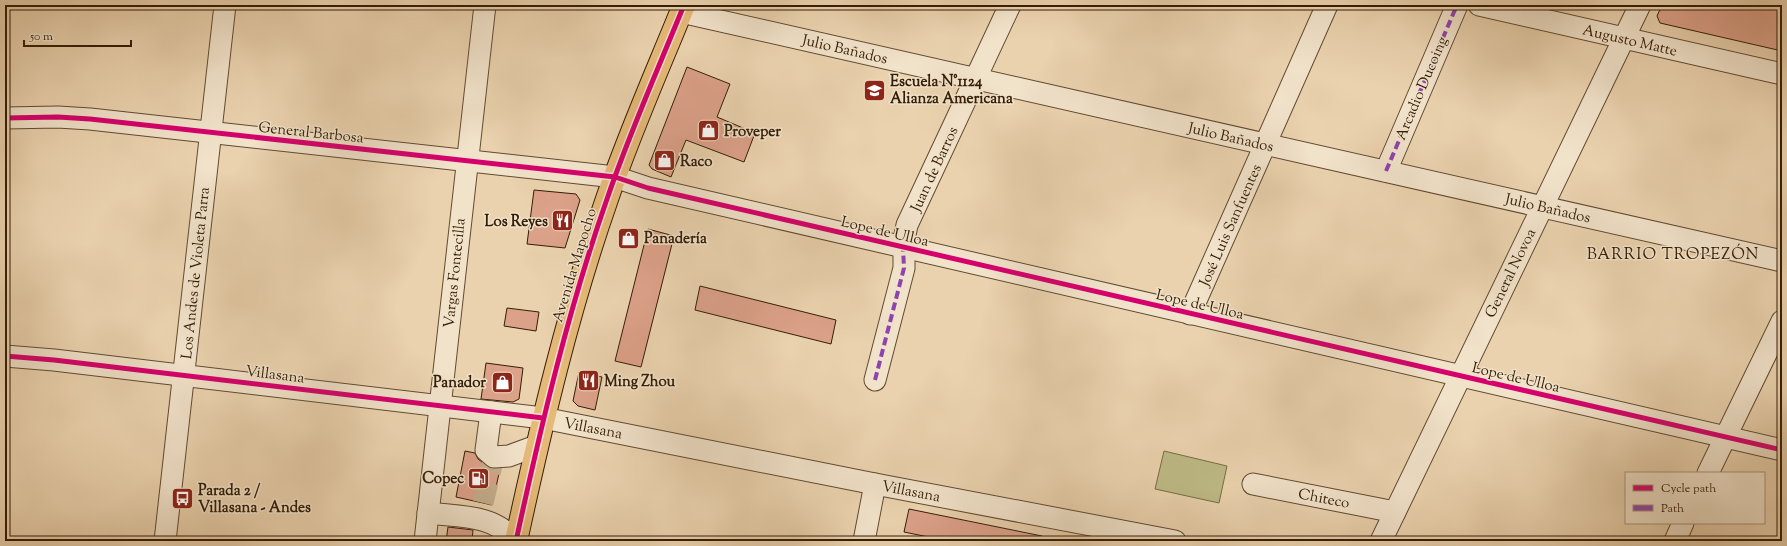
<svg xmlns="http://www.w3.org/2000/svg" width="1787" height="546" font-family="'Sorts Mill Goudy',serif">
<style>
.green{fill:#bdba86;stroke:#786c46}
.building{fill:#dca189;stroke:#341d06}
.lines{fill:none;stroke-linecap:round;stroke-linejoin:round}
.minor-tunnel{stroke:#c6ae8c;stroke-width:21;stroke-dasharray:21 10;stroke-linecap:butt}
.minor-casing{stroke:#624a30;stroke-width:23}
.major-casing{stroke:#341d06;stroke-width:24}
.minor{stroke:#f1e2ca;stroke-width:21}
.major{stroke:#e5b977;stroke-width:22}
.quiet{stroke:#8e44ad;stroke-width:4;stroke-dasharray:8 4;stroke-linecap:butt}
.cycleway-casing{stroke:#f1e2ca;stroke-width:8}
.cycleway{stroke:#d6006c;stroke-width:5}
.labels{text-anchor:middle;stroke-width:3;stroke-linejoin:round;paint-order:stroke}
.street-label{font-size:15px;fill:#341d06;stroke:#f1e2ca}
.poi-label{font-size:15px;font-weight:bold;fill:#341d06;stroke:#f1e2ca;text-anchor:start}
.neighbourhood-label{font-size:16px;letter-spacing:1px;fill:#341d06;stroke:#f1e2ca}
</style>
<rect width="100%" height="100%" fill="#ead2ae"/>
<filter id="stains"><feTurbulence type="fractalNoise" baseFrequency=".005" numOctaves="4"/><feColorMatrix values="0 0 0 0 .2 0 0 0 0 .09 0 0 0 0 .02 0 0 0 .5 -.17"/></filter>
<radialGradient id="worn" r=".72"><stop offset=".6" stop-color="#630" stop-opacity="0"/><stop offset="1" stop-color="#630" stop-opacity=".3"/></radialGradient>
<!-- green -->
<polygon class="green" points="1164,451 1227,466 1219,503 1155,489"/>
<!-- building -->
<g class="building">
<polygon points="1662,5 1782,5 1782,51 1660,23 1657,16"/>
<polygon points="687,67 730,84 717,117 755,133 744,162 686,140 671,177 652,169 649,165"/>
<polygon points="534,190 576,194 580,200 565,248 527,244"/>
<polygon points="648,229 674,236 641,367 615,361"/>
<polygon points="700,286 836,320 831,344 695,310"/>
<polygon points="507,308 539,312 536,331 504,326"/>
<polygon points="486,363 523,368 519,399 513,402 481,399"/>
<polygon points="579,372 602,377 595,410 578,406 573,401"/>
<polygon points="465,451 475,453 478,459 487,466 500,469 492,505 456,497"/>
<polygon points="909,509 1042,536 1041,541 948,541 904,532"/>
<polygon points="448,527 473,530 472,541 446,541"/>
</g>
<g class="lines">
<!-- minor-tunnel -->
<polyline class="minor-tunnel" points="483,503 494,457"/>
<defs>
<g id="minor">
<polyline points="1479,5 1782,74"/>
<polyline points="681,12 1782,261"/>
<polyline points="5,118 58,117 90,119 615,177 648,188 1782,450"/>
<polyline points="1386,171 1457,5"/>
<polyline points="1190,314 1327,5"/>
<polyline points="5,356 54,360 543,418 875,484 1175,541"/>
<polyline points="875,380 904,268 904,240 907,225 1010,5"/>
<polyline points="491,412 486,450 494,457 509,456 536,446"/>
<polyline points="1708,473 1782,321"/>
<polyline points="1253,484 1395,512"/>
<path d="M428,513C459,517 494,514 515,541"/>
<polyline points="165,541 225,5"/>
<polyline points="425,541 485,5"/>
<polyline points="864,541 875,484"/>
<polyline points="1381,541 1640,5"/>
<polyline points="1675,541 1683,523"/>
</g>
<path id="major" d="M516,541C541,426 568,310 607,199C629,134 658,69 684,5"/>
</defs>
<!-- minor casing -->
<use href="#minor" class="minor-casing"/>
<!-- major casing -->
<use href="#major" class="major-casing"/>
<!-- minor -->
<use href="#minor" class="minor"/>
<!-- major -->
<use href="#major" class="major"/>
<!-- quiet -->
<g class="quiet">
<polyline points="1386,171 1457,5"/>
<polyline points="875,380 904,268 903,248"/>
</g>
<defs>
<g id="cycleway">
<polyline points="5,118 58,117 90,119 615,177 648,188 1782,450"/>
<polyline points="5,356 54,360 543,418"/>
<path d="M516,541C541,426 568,310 607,199C629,134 658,69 684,5"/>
</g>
</defs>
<!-- cycleway casing -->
<use href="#cycleway" class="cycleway-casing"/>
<!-- cycleway -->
<use href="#cycleway" class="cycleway"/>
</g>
<!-- icons -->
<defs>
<symbol id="school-square" viewBox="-11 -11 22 22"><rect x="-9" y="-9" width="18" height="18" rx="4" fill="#8f2418" stroke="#f1e2ca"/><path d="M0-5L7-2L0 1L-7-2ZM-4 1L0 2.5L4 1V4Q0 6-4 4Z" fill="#fff"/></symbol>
<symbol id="shop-square" viewBox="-11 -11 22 22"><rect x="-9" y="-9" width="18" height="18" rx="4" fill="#8f2418" stroke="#f1e2ca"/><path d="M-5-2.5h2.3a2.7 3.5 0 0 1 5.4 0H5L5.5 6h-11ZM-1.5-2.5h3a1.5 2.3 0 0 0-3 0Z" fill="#fff"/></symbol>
<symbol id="restaurant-square" viewBox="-11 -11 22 22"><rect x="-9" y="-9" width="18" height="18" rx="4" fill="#8f2418" stroke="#f1e2ca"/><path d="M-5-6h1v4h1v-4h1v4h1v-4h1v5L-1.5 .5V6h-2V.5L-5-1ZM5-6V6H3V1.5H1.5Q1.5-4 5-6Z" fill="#fff"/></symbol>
<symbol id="fuel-square" viewBox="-11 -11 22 22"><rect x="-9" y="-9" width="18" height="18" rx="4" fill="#8f2418" stroke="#f1e2ca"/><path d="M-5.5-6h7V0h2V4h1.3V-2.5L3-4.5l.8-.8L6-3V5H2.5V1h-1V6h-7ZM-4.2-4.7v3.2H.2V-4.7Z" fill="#fff"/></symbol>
<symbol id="bus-square" viewBox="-11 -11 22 22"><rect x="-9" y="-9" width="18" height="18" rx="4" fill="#8f2418" stroke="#f1e2ca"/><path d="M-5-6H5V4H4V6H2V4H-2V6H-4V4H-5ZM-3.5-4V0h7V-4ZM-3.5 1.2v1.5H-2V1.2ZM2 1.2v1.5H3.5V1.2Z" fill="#fff"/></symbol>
</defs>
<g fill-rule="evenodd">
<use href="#school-square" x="862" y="78" width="25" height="25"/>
<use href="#shop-square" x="696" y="118" width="25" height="25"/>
<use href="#shop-square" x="652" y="148" width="25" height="25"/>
<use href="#restaurant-square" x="550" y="208" width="25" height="25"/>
<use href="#shop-square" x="616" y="226" width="25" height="25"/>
<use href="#restaurant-square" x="576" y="368" width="25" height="25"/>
<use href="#shop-square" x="490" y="370" width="25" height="25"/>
<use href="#fuel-square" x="466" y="466" width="25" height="25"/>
<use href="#bus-square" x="170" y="486" width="25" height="25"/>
</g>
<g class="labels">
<!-- street labels -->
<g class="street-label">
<text transform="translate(1630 40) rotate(13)" y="5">Augusto Matte</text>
<text transform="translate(845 49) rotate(13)" y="5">Julio Bañados</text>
<text transform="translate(1421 88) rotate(-67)" y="5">Arcadio Ducoing</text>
<text transform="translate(311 132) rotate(6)" y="5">General Barbosa</text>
<text transform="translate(1231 137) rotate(13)" y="5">Julio Bañados</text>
<text transform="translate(934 169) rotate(-65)" y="5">Juan de Barros</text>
<text transform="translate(1548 208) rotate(13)" y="5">Julio Bañados</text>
<text transform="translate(1230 225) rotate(-66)" y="5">José Luis Sanfuentes</text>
<text transform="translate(885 231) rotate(13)" y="5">Lope de Ulloa</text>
<text transform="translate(574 265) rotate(-73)" y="5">Avenida Mapocho</text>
<text transform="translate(195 273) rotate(-84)" y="5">Los Andes de Violeta Parra</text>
<text transform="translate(454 273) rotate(-84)" y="5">Vargas Fontecilla</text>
<text transform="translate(1510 273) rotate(-64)" y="5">General Novoa</text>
<text transform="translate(1200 304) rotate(13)" y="5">Lope de Ulloa</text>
<text transform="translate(275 374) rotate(7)" y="5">Villasana</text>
<text transform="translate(1516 377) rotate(13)" y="5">Lope de Ulloa</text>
<text transform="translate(593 428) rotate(11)" y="5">Villasana</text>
<text transform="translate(911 491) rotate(11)" y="5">Villasana</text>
<text transform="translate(1324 498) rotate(11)" y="5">Chiteco</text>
</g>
<!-- poi labels -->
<g class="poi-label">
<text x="890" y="86">Escuela N°1124<tspan x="890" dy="17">Alianza Americana</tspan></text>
<text x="724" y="136">Proveper</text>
<text x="680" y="166">Raco</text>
<text x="548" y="226" text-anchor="end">Los Reyes</text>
<text x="644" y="243">Panadería</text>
<text x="604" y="386">Ming Zhou</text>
<text x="486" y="387" text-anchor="end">Panador</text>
<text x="464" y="483" text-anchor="end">Copec</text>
<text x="198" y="495">Parada 2 /<tspan x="198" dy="17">Villasana - Andes</tspan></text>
</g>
<!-- neighbourhood labels -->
<g class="neighbourhood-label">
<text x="1673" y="259">BARRIO TROPEZÓN</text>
</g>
</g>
<!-- margin -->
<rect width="1787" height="546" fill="none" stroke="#ead2ae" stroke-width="20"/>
<rect x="6" y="6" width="1775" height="534" fill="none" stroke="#341d06" stroke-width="2"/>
<rect x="10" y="10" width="1767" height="526" fill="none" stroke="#341d06"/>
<!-- legend -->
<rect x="1625" y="472" width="140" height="52" fill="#f1e2ca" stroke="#a5937c"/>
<rect x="1633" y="485" width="20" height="6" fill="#d6006c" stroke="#a5937c"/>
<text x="1661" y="492" font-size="12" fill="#341d06">Cycle path</text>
<rect x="1633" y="505" width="20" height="6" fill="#8e44ad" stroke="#a5937c"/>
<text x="1661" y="512" font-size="12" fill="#341d06">Path</text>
<!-- scale -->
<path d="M24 40v6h107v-6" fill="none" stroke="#341d06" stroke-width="2"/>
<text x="30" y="40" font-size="12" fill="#341d06" stroke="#f1e2ca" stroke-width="3" paint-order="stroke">50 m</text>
<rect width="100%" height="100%" filter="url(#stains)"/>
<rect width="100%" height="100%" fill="url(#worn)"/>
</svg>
